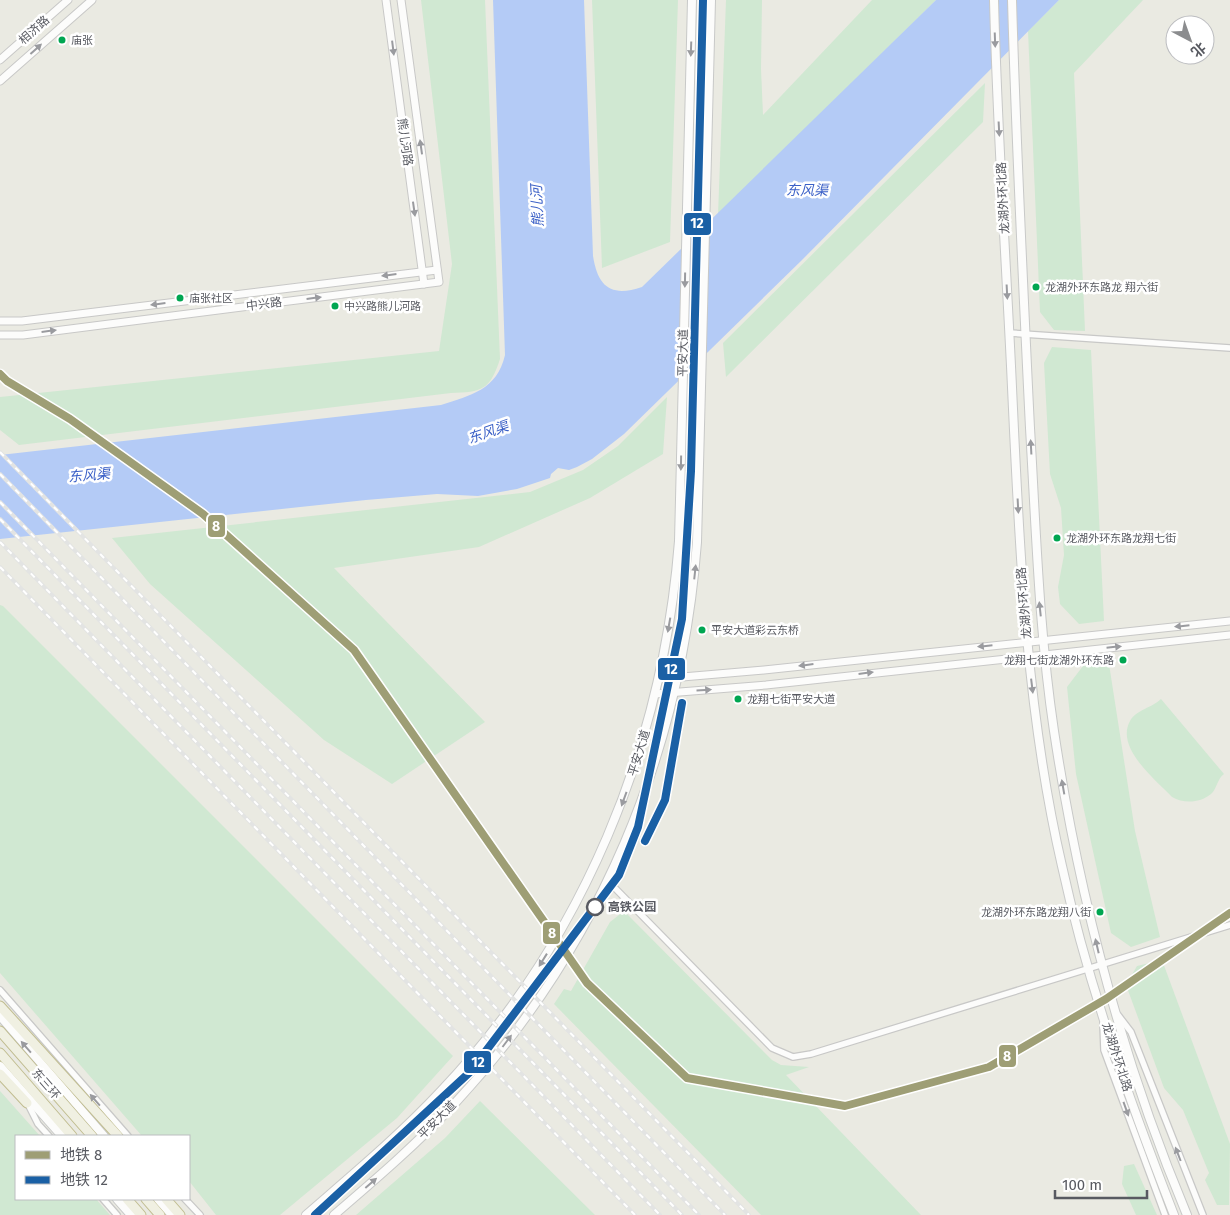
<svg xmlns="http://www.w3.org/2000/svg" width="1230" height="1215" font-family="'Fira Sans','Noto Sans SC',sans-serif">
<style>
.green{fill:#d0e8d2}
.water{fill:#b4cbf6}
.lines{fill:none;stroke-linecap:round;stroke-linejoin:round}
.minor-casing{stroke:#c8c8c7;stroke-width:8}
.tertiary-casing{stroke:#c8c8c7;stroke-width:9}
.secondary-casing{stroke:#c8c9c8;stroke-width:10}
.trunk-casing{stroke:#c1bd90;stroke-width:11}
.minor{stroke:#fcfcfb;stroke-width:5.5}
.tertiary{stroke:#fcfcfb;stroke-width:7}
.secondary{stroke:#fcfcfb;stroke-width:8}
.trunk{stroke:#f0f0e2;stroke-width:9}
.rail-casing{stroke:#e3e4e3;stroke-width:4}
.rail{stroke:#fff;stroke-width:2;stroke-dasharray:5.5;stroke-linecap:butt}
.metro-1-casing{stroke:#fff;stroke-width:11}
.metro-2-casing{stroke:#fff;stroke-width:11}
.metro-1{stroke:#9e9e75;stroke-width:8}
.metro-2{stroke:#1a60a5;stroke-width:8}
.oneway{fill:#9a9b9f}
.bus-dot{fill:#00a651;stroke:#fff;stroke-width:2}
.stop-dot{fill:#fff;stroke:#585a61;stroke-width:2.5}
.labels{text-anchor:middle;stroke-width:5;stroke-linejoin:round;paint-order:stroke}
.bus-label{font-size:11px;fill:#585a61;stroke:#fff;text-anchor:start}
.street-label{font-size:12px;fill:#585a61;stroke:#fff}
.stop-label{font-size:12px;font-weight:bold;fill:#585a61;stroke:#fff;text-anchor:start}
.water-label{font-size:14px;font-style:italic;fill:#3b60c7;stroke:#fff}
.line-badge{stroke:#fff;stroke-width:2}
.badge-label{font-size:14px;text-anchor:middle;font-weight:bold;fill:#fff}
</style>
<rect width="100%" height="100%" fill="#eaeae2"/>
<!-- green -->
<g class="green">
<path d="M421,0H485L500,359C490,390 482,392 451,393L19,445L0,430V397L439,351L452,264Z"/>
<polygon points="592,0 678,0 670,242 602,268"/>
<polygon points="726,0 762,0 761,69 763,115 872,0 936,0 718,215"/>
<polygon points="1059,0 1143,0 1074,73 1085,331 1054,330 1040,312 1028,31"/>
<polygon points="985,83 983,122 726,377 723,343"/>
<polygon points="1052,347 1091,350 1104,621 1079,624 1060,604 1058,587 1064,555 1061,508 1050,474 1044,363"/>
<polygon points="667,397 663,454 590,498 479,547 334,568 485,722 392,784 324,740 150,584 112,538 530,492 583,470 618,446"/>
<polygon points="0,605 3,606 453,1056 397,1118 280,1215 216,1215 189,1181 189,1136 142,1136 0,973"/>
<polygon points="1109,664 1135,831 1160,937 1131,947 1111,933 1076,774 1067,687 1083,666"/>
<path d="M1161,699L1224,774C1217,779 1217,789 1211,794C1200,803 1184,804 1172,797C1156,780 1115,748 1130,721C1137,709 1152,708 1161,699Z"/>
<polygon points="624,911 772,1060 781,1065 809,1067 786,1075 921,1215 761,1215 554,1004 564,989 571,991 610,922"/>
<polygon points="1162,960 1230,1144 1229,1205 1217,1205 1205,1180 1209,1173 1183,1110 1164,1088 1126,985 1137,966"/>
<polygon points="0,1091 40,1136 16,1136 16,1199 96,1199 110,1215 0,1215"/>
<polygon points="480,1101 595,1215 356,1215 445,1138"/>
<polygon points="1134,1164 1157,1215 1136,1215 1122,1184 1124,1166"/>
</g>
<!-- water -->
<path class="water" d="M493,0H584L593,256C598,288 612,297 642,287L936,0H1059L802,260L624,434L592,459L577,467L569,470L558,468L551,474L550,478L517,489L478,496L437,494L366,500L0,539V455L441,405C471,395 497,390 505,355Z"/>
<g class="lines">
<defs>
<g id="minor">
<polyline points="1009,333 1230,348"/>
<polyline points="608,881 772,1048 793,1057 811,1054 1230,925"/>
<polyline points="0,990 128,1136"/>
<polyline points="1118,1015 1131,1032 1203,1215"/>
<polyline points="1103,1024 1104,1050 1165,1215"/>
<polyline points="26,1100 38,1124 49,1136"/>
<polyline points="103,1199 117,1215"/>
<polyline points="185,1199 200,1215"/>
</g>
<g id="tertiary">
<polyline points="386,0 424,284"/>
<polyline points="0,60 68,0"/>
<polyline points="0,81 92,0"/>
<polyline points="0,321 22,321 437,270"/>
<polyline points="0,335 23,335 439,282 401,0"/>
<polyline points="659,679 764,670 1230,621"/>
<polyline points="655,694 766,685 1230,635"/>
</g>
<g id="secondary">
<path d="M994,0C997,122 1005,244 1011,366C1019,534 1024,702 1062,866C1088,985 1130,1102 1174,1215"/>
<path d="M1012,0C1016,143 1023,285 1030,428C1036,529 1039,631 1054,731C1079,897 1122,1060 1187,1215"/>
<polyline points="0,1016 104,1136"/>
<polyline points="0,1066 62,1136"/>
<polyline points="117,1199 131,1215"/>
<polyline points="158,1199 172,1215"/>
<path d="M306,1215C352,1175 399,1136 441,1091C583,941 663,746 679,541L692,0"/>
<path d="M334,1215C376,1179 418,1143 456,1102C600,947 681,753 697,542L711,0"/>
</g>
<g id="trunk">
<polyline points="0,1006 118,1136"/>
<polyline points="0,1031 92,1136"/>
<polyline points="0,1053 72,1136"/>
<polyline points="0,1074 27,1103"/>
<polyline points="127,1199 141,1215"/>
<polyline points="146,1199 160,1215"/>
<polyline points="166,1199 180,1215"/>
</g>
</defs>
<!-- minor casing -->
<use href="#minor" class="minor-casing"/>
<!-- tertiary casing -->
<use href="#tertiary" class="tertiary-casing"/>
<!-- secondary casing -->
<use href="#secondary" class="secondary-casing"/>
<!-- trunk casing -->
<use href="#trunk" class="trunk-casing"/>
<!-- minor -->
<use href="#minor" class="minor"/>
<!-- tertiary -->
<use href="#tertiary" class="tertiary"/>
<!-- secondary -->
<use href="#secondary" class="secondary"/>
<!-- trunk -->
<use href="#trunk" class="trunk"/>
<defs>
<g id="rail">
<polyline points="0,452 749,1215"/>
<polyline points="0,474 725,1215"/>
<polyline points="0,502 699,1215"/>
<polyline points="0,519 682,1215"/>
<polyline points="0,542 660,1215"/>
<polyline points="0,567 635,1215"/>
</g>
</defs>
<!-- rail casing -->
<use href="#rail" class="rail-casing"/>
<!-- rail -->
<use href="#rail" class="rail"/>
<defs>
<polyline id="metro-1" points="0,374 7,381 70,419 203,514 354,650 587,983 687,1078 845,1106 989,1067 1106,999 1230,913"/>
<g id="metro-2">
<polyline points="645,841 665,800 682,703"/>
<polyline points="315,1215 470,1072 619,875 638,827 682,619 691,471 703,0"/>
</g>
</defs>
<!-- metro-1 casing -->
<use href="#metro-1" class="metro-1-casing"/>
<!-- metro-2 casing -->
<use href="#metro-2" class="metro-2-casing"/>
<!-- metro-1 -->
<use href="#metro-1" class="metro-1"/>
<!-- metro-2 -->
<use href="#metro-2" class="metro-2"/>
</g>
<!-- one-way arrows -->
<defs><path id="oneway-solid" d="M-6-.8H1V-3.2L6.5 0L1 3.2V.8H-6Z" transform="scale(1.25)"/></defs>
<g class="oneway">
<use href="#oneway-solid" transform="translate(995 40) rotate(88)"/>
<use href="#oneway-solid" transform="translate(393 48) rotate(83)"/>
<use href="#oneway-solid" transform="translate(36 49) rotate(-42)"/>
<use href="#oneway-solid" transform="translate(691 49) rotate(92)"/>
<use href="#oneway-solid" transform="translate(999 129) rotate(87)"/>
<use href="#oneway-solid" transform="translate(421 147) rotate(-98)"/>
<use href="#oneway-solid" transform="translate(414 209) rotate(82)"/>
<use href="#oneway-solid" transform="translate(389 275) rotate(173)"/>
<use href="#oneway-solid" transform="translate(685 280) rotate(91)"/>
<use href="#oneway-solid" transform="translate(1007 292) rotate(87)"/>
<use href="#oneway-solid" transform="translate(314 298) rotate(-7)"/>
<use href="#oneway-solid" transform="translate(158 304) rotate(173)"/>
<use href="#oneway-solid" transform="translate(49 331) rotate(-7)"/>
<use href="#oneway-solid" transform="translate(1031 447) rotate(-93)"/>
<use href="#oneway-solid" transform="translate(681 463) rotate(91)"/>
<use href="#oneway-solid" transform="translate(1018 506) rotate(87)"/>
<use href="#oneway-solid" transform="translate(695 572) rotate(-84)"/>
<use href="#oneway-solid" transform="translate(1040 609) rotate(-96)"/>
<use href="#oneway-solid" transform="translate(669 625) rotate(100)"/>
<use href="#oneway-solid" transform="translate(1182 626) rotate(174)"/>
<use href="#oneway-solid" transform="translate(985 646) rotate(174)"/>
<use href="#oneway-solid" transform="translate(1114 647) rotate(-6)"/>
<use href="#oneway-solid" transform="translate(806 665) rotate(173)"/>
<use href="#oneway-solid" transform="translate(866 673) rotate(-7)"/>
<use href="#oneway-solid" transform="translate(1032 686) rotate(83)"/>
<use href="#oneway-solid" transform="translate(704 690) rotate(-4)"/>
<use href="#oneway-solid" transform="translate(1063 787) rotate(-100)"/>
<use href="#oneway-solid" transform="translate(624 799) rotate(110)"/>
<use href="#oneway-solid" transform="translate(1097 946) rotate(-103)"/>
<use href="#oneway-solid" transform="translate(543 960) rotate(122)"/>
<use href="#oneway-solid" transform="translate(507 1041) rotate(-53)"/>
<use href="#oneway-solid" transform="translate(26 1047) rotate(-131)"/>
<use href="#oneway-solid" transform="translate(95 1100) rotate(-131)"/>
<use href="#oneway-solid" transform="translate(1126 1109) rotate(70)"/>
<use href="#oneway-solid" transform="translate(1178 1154) rotate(-111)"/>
<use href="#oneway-solid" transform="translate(371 1183) rotate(-41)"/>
</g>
<!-- markers -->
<g class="bus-dot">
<circle cx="62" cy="40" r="4.5"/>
<circle cx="1036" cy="287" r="4.5"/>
<circle cx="180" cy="298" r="4.5"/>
<circle cx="335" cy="306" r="4.5"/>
<circle cx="1057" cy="538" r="4.5"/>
<circle cx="702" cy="630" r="4.5"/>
<circle cx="1123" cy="660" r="4.5"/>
<circle cx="738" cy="699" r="4.5"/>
<circle cx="1100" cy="912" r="4.5"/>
</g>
<circle class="stop-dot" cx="595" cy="907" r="8"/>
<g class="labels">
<!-- bus labels -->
<g class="bus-label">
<text x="71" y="44">庙张</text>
<text x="1045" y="291">龙湖外环东路龙 翔六街</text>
<text x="189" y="302">庙张社区</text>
<text x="344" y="310">中兴路熊儿河路</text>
<text x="1066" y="542">龙湖外环东路龙翔七街</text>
<text x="711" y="634">平安大道彩云东桥</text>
<text x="1114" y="664" text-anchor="end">龙翔七街龙湖外环东路</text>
<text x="747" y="703">龙翔七街平安大道</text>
<text x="1091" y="916" text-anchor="end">龙湖外环东路龙翔八街</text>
</g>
<!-- street labels -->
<g class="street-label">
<text transform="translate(34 30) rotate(-42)" y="4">相济路</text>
<text transform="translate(405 142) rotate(82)" y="4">熊儿河路</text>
<text transform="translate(1003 198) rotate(-93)" y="4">龙湖外环北路</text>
<text transform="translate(264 304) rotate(-7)" y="4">中兴路</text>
<text transform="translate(683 353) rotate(-89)" y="4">平安大道</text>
<text transform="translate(1024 603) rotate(-95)" y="4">龙湖外环北路</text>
<text transform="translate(639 753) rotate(-73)" y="4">平安大道</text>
<text transform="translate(1117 1057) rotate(72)" y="4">龙湖外环北路</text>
<text transform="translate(46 1084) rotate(49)" y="4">东三环</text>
<text transform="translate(437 1120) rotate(-45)" y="4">平安大道</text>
</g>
<!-- stop labels -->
<g class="stop-label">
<text x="608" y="911">高铁公园</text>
</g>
<!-- water labels -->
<g class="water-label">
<text x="807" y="195">东风渠</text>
<text transform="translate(537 206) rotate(-93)" y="5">熊儿河</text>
<text transform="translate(488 432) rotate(-19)" y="5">东风渠</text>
<text transform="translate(89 475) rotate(-5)" y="5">东风渠</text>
</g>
</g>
<g class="line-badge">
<rect x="683" y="212" width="29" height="24" rx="5" fill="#1a60a5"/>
<rect x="207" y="514" width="19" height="24" rx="5" fill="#9e9e75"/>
<rect x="657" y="657" width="29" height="24" rx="5" fill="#1a60a5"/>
<rect x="542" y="921" width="19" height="24" rx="5" fill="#9e9e75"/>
<rect x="998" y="1044" width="19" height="24" rx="5" fill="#9e9e75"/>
<rect x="463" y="1050" width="29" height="24" rx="5" fill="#1a60a5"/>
</g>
<g class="badge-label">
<text x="697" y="228">12</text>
<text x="216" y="531">8</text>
<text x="671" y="674">12</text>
<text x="552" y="938">8</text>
<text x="1007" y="1061">8</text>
<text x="478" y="1067">12</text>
</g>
<!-- legend -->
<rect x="15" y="1135" width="175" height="65" fill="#ffffff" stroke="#bcbdc0"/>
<rect x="25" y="1151" width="25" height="8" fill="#9e9e75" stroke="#bcbdc0"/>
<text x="60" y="1160" font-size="15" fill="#585a61">地铁 8</text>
<rect x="25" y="1176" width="25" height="8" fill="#1a60a5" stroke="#bcbdc0"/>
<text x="60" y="1185" font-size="15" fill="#585a61">地铁 12</text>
<!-- north arrow -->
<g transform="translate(1190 40) rotate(139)"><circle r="24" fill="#ffffff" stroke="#bcbdc0"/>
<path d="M0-4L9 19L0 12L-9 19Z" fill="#8b8c8e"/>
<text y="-8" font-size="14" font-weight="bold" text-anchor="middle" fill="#585a61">北</text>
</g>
<!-- scale -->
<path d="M1055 1190v8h92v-8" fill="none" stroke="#585a61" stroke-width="2.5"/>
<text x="1062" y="1190" font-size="15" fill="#585a61" stroke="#ffffff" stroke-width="4" paint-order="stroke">100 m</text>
</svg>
